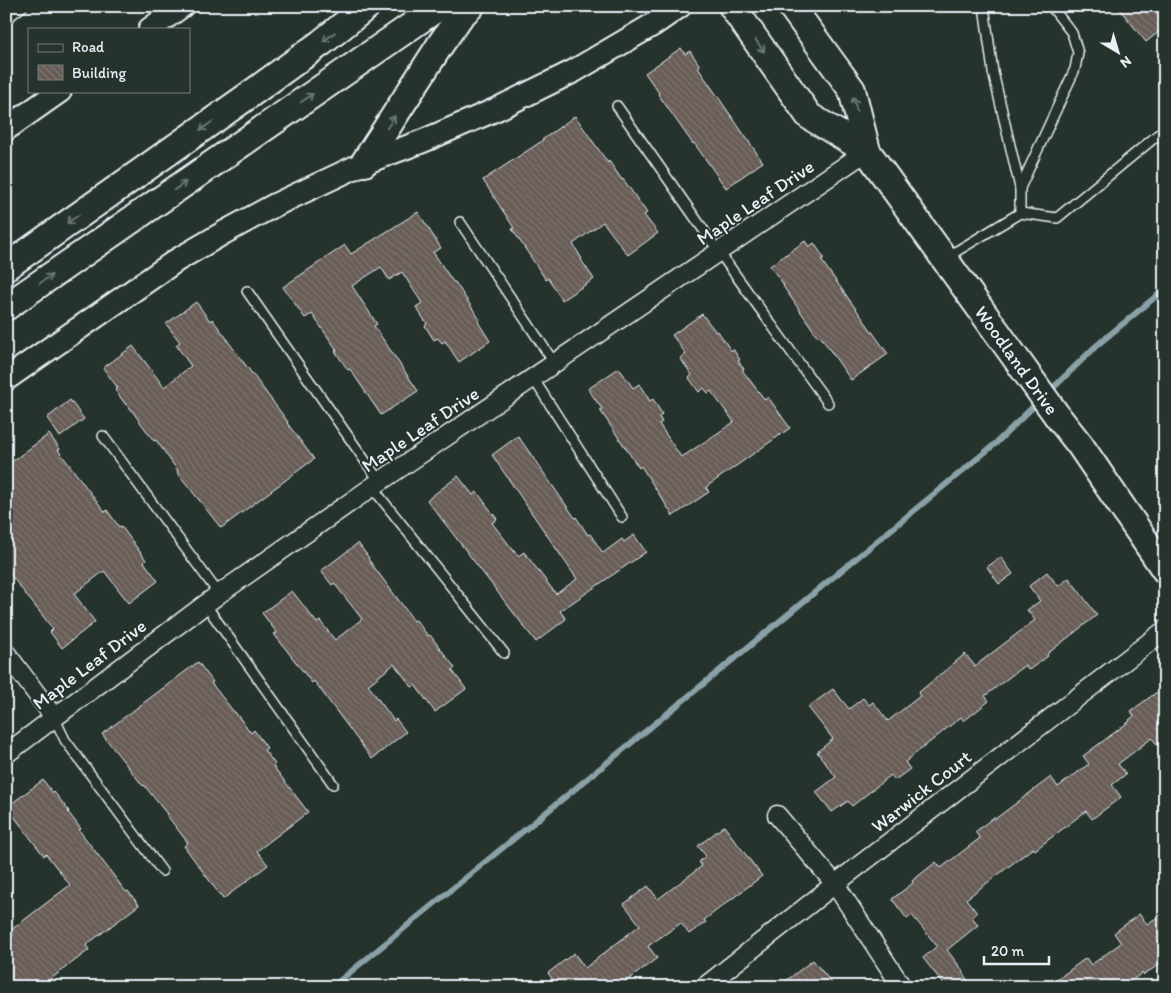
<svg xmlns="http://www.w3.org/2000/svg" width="1171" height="993" font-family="Itim,sans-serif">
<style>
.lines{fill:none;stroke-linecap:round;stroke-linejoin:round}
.stream{stroke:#8aa1a8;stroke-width:6}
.building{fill:url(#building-back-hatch);stroke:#e8f1f8}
.service-casing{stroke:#e8f1f8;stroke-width:12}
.minor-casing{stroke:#e8f1f8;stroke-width:21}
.tertiary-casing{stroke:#e8f1f8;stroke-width:26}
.secondary-casing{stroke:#e8f1f8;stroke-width:30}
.service{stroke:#26332d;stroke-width:9}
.minor{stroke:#26332d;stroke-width:18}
.tertiary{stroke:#26332d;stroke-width:22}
.secondary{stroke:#26332d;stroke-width:26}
.oneway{stroke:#6a7674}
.labels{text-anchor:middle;stroke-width:4;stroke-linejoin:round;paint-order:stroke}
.street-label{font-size:19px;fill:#e8f1f8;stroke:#26332d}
</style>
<defs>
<pattern id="building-back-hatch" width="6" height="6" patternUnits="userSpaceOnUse" patternTransform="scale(1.25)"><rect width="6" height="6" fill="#685c56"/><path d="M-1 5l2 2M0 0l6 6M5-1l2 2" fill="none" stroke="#7e746f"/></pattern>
</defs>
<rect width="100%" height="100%" fill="#26332d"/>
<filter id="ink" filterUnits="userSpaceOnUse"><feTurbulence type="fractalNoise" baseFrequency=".02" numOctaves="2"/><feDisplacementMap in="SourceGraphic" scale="10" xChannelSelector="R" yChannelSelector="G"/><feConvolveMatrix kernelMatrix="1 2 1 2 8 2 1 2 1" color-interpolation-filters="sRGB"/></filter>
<g filter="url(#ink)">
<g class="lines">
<!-- stream -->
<g class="stream">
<polyline points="1048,393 1096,346 1165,289"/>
<polyline points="332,987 674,708 995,444 1039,401"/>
</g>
</g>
<!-- building -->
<g class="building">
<polygon points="1117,6 1165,6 1165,27 1146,42"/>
<polygon points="681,48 685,54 690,51 700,66 698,68 763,162 726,188 694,143 693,144 658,94 659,93 645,73"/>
<polygon points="575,116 608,163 609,161 622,180 623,179 647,213 644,215 658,233 628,255 603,222 573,244 582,259 581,260 594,279 562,300 548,278 546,280 512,229 514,228 483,180 542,141 542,140"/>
<polygon points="418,212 441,248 433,252 453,282 455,282 480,320 478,322 490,341 459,362 445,341 442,343 438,338 434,340 425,326 427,324 416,307 422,303 402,272 389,280 381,267 352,286 377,324 374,326 418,391 381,415 350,369 348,370 335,351 337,350 312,314 305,318 283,287 345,245 351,254"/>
<polygon points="805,241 809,247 814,243 824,258 821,260 888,354 851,380 820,336 818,337 783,286 784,285 770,266"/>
<polygon points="196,302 210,321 212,319 228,340 227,340 288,422 287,423 314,459 221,528 177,472 178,471 156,440 154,441 127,404 126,405 115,390 118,388 103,368 133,346 164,387 191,366 176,345 180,342 166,324"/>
<polygon points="702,314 716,332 718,331 731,351 733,349 740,360 738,361 744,369 742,370 765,400 768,397 790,428 706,487 709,492 673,516 641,466 639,468 600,410 602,409 588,389 619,368 633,388 639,384 650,401 653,399 662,414 659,417 662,422 659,424 681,457 685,455 734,422 711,391 708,393 704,388 699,392 689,378 692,375 680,358 686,354 672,335"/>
<polygon points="70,400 84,419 60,437 47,418"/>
<polygon points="49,434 60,449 58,450 105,512 107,510 119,527 121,526 146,560 144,562 158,581 129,603 104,571 74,594 95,622 62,648 50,632 53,629 6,569 6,466"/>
<polygon points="518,436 575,518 576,517 588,535 590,534 603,553 622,539 624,542 634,535 646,552 560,611 566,619 536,642 427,500 458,476 473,495 477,492 497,519 492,523 518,556 524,552 556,594 577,579 492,455"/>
<polygon points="358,543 369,558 368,559 414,621 416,620 428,636 430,635 455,668 452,670 466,689 435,712 415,685 412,687 394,664 368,685 394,721 396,719 406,732 372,759 314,681 312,683 274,634 277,633 262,613 292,591 317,623 320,621 335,640 362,619 334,583 332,585 321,571"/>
<polygon points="1001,557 1013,574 999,584 987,567"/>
<polygon points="1047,572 1058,586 1069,578 1097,615 1047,654 1048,656 1029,670 1025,665 985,696 989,701 964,721 961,717 905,762 910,769 895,780 891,775 852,806 848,801 832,812 816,792 836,777 817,752 833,739 808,707 833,689 849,709 863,698 869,705 873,702 888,721 920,696 918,693 965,654 975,666 1035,620 1027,610 1040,601 1029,586"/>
<polygon points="198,662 213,682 211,683 234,712 235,712 251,733 254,730 267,748 264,750 275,764 273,766 308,812 257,851 268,865 223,899 184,846 188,843 166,814 167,814 144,785 143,786 102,734"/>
<polygon points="1157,692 1165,702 1165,755 1152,738 1118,764 1126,774 1112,785 1121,797 1092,819 1086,811 1035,850 1033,848 966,899 977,913 972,917 978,925 947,950 963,971 962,972 972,987 946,987 923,958 937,946 912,915 907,919 892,899 913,883 912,881 936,862 941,868 980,838 975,832 994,817 995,819 1051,777 1058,787 1089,764 1083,756 1130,721 1129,720 1134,716 1131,711"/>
<polygon points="43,780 53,793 54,792 69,811 68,812 81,829 79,830 126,892 128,891 139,905 86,945 89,950 40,987 6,987 6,941 14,935 11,930 70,885 46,854 44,856 7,807"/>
<polygon points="724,826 762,876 704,920 706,922 689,934 681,923 648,946 657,958 619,987 558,987 548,973 574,953 585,968 640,925 624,904 648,886 658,899 702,866 699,862 706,856 698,846"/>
<polygon points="1165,912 1165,960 1144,975 1142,973 1123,987 1047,987 1086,958 1091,965 1121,943 1114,933 1139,914 1147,924"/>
<polygon points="813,960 835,987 778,987"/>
</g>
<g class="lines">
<defs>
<g id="service">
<polyline points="984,6 993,72 1020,188"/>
<polyline points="6,19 23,6"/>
<polyline points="617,106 719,252 828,403"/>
<polyline points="1020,213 1020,188 1075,69 1078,53 1072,33 1051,6"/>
<polyline points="460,222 555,364"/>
<polyline points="947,257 1020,213 1057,218 1165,129"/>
<polyline points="247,291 380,482"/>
<polyline points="533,378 622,517"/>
<polyline points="103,436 219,594"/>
<polyline points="372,487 504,653"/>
<polyline points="205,604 333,784"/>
<polyline points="54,717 65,740 162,871"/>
</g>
<g id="minor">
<polyline points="6,653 54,717"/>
<polyline points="6,754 219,594 372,487 867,151"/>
<polyline points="777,815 835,884 902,987"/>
<polyline points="704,987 835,884 1165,630"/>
</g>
<g id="tertiary">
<polyline points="150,29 182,6"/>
<polyline points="6,129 60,91"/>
<polyline points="6,379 177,260 225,232 275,205 364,163 423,141 497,109 574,71 654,24 680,6"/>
</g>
<g id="secondary">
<polyline points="732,6 809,116 867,151"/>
<path id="s1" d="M791,6L852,90L867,151L1058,417L1080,445L1165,570"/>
<polyline points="364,163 442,42 461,15 471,6"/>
<polyline points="6,267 245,98 321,43 367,6"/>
<polyline points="6,307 440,6"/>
</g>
</defs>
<!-- service casing -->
<use href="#service" class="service-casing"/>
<!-- minor casing -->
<use href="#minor" class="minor-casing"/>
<!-- tertiary casing -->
<use href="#tertiary" class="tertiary-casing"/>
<!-- secondary casing -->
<use href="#secondary" class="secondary-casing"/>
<!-- service -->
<use href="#service" class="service"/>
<!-- minor -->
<use href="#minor" class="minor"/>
<!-- tertiary -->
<use href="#tertiary" class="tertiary"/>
<!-- secondary -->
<use href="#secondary" class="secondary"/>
</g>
<!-- one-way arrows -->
<defs><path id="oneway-shaft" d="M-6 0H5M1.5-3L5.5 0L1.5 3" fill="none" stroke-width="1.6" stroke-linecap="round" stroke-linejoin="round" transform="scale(1.25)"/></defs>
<g class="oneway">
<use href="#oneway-shaft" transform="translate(329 37) rotate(142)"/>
<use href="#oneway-shaft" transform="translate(760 46) rotate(55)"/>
<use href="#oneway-shaft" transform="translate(307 98) rotate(-35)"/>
<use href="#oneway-shaft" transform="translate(855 104) rotate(-104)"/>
<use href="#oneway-shaft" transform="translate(391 122) rotate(-57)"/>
<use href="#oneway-shaft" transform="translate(206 126) rotate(145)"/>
<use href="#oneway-shaft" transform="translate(180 186) rotate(-35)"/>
<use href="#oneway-shaft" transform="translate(73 219) rotate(145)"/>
<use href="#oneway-shaft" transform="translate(46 279) rotate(-35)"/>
</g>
</g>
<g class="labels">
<!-- street labels -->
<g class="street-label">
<text transform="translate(755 202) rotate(-34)" y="7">Maple Leaf Drive</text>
<text dy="7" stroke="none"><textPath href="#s1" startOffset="424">Woodland Drive</textPath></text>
<text transform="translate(420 429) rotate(-34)" y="7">Maple Leaf Drive</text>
<text transform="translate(89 664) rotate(-37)" y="7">Maple Leaf Drive</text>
<text transform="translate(921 791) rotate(-38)" y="7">Warwick Court</text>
</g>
</g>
<!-- margin -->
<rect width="1171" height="993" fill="none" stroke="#26332d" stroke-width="25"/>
<rect x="12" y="12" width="1146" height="968" fill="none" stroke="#e8f1f8" stroke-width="2" filter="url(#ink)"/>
<!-- legend -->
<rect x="28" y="28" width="162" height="65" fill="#26332d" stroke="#747f7e"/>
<rect x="38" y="44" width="25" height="8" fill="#26332d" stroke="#747f7e"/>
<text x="72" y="52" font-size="15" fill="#e8f1f8">Road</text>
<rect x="38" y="65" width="25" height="15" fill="url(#building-back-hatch)" stroke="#747f7e"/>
<text x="72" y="78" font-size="15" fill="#e8f1f8">Building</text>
<!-- north arrow -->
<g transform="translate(1118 52) rotate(142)" stroke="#26332d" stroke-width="4" paint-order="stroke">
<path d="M0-4L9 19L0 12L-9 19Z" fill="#e8f1f8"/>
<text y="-8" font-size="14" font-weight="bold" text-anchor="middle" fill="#e8f1f8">N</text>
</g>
<!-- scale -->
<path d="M984 956v8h65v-8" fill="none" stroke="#e8f1f8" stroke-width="2.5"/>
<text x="991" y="956" font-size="15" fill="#e8f1f8" stroke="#26332d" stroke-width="4" paint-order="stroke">20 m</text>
</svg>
